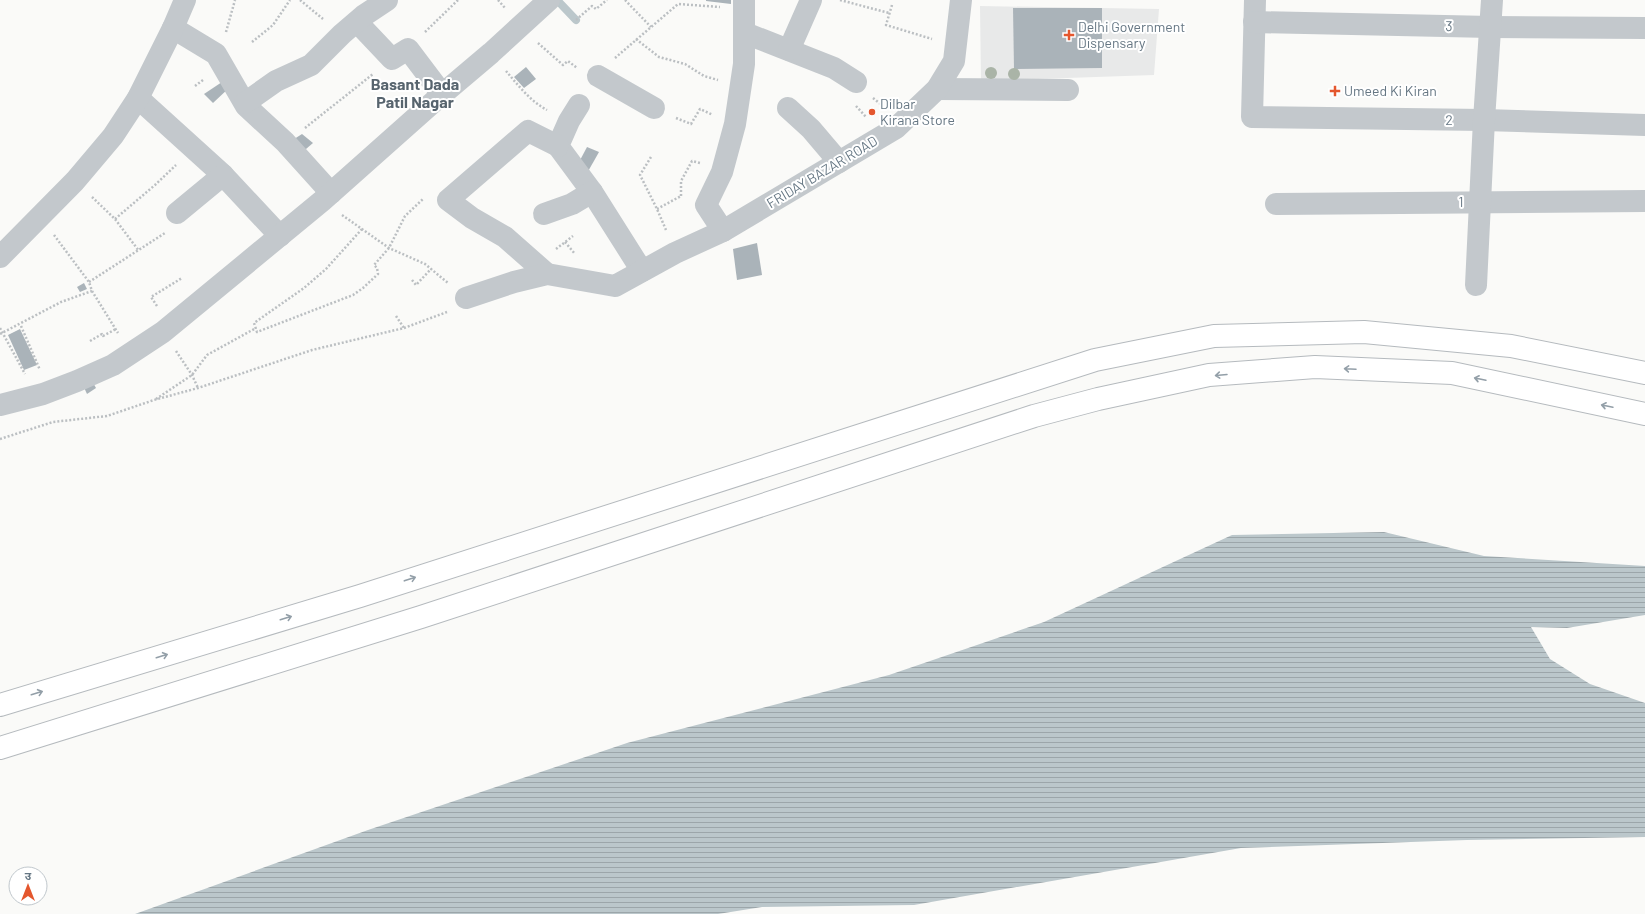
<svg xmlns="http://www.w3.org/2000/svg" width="1645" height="914" font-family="Barlow,'Noto Sans Devanagari',sans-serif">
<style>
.built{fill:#e8e9e9}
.water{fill:url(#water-rules)}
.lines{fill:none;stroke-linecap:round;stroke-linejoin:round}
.stream{stroke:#bbc7cb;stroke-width:8}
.building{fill:#aab3b9}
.major-casing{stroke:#b5babe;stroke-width:24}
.path{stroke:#bbbfc2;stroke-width:2.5;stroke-dasharray:2 2;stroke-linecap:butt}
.minor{stroke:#c3c8cc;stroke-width:22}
.major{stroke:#fff;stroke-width:22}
.tree{fill:#aab4a7}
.oneway{stroke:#939fa8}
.poi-dot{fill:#e4572e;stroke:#fff;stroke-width:1.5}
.labels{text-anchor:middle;stroke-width:4;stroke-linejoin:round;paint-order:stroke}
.street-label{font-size:14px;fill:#657683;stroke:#fff}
.poi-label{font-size:14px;fill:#657683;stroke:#fff;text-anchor:start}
.quarter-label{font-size:16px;font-weight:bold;fill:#57646e;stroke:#fff}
</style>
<defs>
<pattern id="water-rules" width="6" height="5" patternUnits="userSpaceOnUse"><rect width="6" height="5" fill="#bbc7cb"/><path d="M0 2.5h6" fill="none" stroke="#9ca6aa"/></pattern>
</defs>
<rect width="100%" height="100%" fill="#fafaf8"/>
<!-- built -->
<polygon class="built" points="980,6 1159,9 1154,75 981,81"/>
<!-- water -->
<polygon class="water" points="1384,532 1484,556 1645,566 1645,615 1567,628 1531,627 1550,659 1590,684 1645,703 1645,837 1467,840 1241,848 914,905 762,907 718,914 135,914 368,830 627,743 889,675 1044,622 1232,535"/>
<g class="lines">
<!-- stream -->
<polyline class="stream" points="557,0 576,20"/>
</g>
<!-- building -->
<g class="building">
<polygon points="706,0 731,0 731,4 706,1"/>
<polygon points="1013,8 1102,8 1102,68 1014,69"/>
<polygon points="526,67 536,79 524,88 514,77"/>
<polygon points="225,80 230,87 213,103 204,94"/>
<polygon points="302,134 313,143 299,155 288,143"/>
<polygon points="587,147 599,152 586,175 578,164"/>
<polygon points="757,243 762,275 737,280 733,249"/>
<polygon points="84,283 87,289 80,292 77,287"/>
<polygon points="20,329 37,365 24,370 8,335"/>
<polygon points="91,379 96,388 87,394 82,383"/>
</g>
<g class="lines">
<defs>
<g id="major">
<polyline points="0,705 360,596 1095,360 1214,336 1364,332 1511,346 1645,373"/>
<polyline points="0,748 421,617 1034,416 1098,399 1209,375 1315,367 1452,373 1645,414"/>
</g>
</defs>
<!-- major casing -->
<use href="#major" class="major-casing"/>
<!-- path -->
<g class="path">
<polyline points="300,0 323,19"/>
<polyline points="498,0 505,8"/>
<polyline points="625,0 651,27"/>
<polyline points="840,0 889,13"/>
<polyline points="892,5 886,25 932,39"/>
<polyline points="576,20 592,6 596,9 607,0"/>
<polyline points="226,32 235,0"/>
<polyline points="425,32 458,0"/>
<polyline points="636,39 659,57 685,64 704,76 718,80"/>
<polyline points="252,42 273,25 290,0"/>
<polyline points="538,43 563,65 568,61 577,68"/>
<polyline points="615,58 678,4 720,7"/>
<path d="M506,71C518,85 530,101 547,110"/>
<polyline points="195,86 203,80"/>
<polyline points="873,98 883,106"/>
<polyline points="856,106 866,117"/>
<polyline points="676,118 691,124 700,109 713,115"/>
<polyline points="305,128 373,74"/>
<polyline points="651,157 640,175 657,209 666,230"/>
<polyline points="681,196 681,181 692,161 700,163"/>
<polyline points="92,197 115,219 139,251"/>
<polyline points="657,209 681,196"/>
<polyline points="342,215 389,248 425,264 448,283"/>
<polyline points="115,219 155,185 176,165"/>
<polyline points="362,229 326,269 304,288 254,323 257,332 353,295 363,288 378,274 377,268 374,265 389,248 405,216 424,198"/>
<polyline points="54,235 89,282 92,291 118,333"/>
<polyline points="565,242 575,254"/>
<polyline points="556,249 573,236"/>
<polyline points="412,280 416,285 431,269"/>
<polyline points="89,282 165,233"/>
<polyline points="157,306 151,297 182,278"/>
<polyline points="396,316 404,328"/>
<polyline points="21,326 40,370"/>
<polyline points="0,328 25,374"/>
<polyline points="0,334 61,302 92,291"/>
<polyline points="90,341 102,334 103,336 116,329"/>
<polyline points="176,351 192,375 198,388"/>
<polyline points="156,399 192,375 207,355 256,328"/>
<polyline points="0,439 53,422 107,416 154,400 198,388 312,350 404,328 447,312"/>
</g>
<!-- minor -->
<g class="minor">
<polyline points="1255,0 1252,117 1484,120 1645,125"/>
<polyline points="357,22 392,59 408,49 442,94"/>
<polyline points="1254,22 1491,27 1645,28"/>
<polyline points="173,28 216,54 246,106 285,142 331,193"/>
<polyline points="745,33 834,68 856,82"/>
<polyline points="789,50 811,0"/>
<polyline points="598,76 654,108"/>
<polyline points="937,89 1068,90"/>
<polyline points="138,98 223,175 280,236"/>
<polyline points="245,103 276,81 311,65 342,34 363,16 387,0"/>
<polyline points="579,105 569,121 558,146 592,192 642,271"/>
<polyline points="788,108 811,129 839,162"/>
<polyline points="1276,204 1645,201"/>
<polyline points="177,213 223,175"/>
<polyline points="544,214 572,204 592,192"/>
<polyline points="723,231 706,205 722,172 735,124 744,64 744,0"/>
<polyline points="0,257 75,181 113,136 138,98 173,28 185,0"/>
<polyline points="547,274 505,237 472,218 448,200 528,131 558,146"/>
<polyline points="1476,285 1484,120 1492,0"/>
<polyline points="466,298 514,282 547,274 615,286 675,253 723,231 896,128 937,89 954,61 961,0"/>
<polyline points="0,405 43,394 77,381 113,365 163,332 322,201 439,97 491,53 549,0"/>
</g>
<!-- major -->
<use href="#major" class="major"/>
</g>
<!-- trees -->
<g class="tree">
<circle cx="991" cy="73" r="6"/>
<circle cx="1014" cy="74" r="6"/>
</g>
<!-- one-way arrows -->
<defs><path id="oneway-shaft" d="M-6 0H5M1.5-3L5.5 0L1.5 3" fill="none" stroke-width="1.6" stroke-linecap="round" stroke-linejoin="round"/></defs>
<g class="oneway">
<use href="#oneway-shaft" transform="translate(1350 369) rotate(-177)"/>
<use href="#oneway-shaft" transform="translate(1221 375) rotate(175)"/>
<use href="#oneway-shaft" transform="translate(1480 379) rotate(-168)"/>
<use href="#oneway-shaft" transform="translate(1607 406) rotate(-168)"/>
<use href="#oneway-shaft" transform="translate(410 579) rotate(-18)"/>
<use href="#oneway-shaft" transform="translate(286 618) rotate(-17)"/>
<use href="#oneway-shaft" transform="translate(162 656) rotate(-17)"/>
<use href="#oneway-shaft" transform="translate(37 693) rotate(-17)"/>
</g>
<!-- markers -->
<g class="poi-dot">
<path d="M1067 29h4v4h4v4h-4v4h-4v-4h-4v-4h4z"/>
<path d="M1333 85h4v4h4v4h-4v4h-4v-4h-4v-4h4z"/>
<circle cx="872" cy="112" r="4"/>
</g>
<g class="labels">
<!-- street labels -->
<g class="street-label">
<text transform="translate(1449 26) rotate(1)" y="5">3</text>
<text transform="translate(1449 120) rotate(1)" y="5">2</text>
<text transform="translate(822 172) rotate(-31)" y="5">FRIDAY BAZAR ROAD</text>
<text x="1461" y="207">1</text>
</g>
<!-- poi labels -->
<g class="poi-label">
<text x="1078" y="32">Delhi Government<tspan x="1078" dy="16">Dispensary</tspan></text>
<text x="1344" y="96">Umeed Ki Kiran</text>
<text x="880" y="109">Dilbar<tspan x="880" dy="16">Kirana Store</tspan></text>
</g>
<!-- quarter labels -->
<g class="quarter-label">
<text x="415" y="90">Basant Dada<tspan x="415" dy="18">Patil Nagar</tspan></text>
</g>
</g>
<!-- north arrow -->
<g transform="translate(28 886)"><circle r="19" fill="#ffffff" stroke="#c1c8cd"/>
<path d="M0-3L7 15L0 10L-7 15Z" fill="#e4572e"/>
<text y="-6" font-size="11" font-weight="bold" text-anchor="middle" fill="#657683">उ</text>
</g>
</svg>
